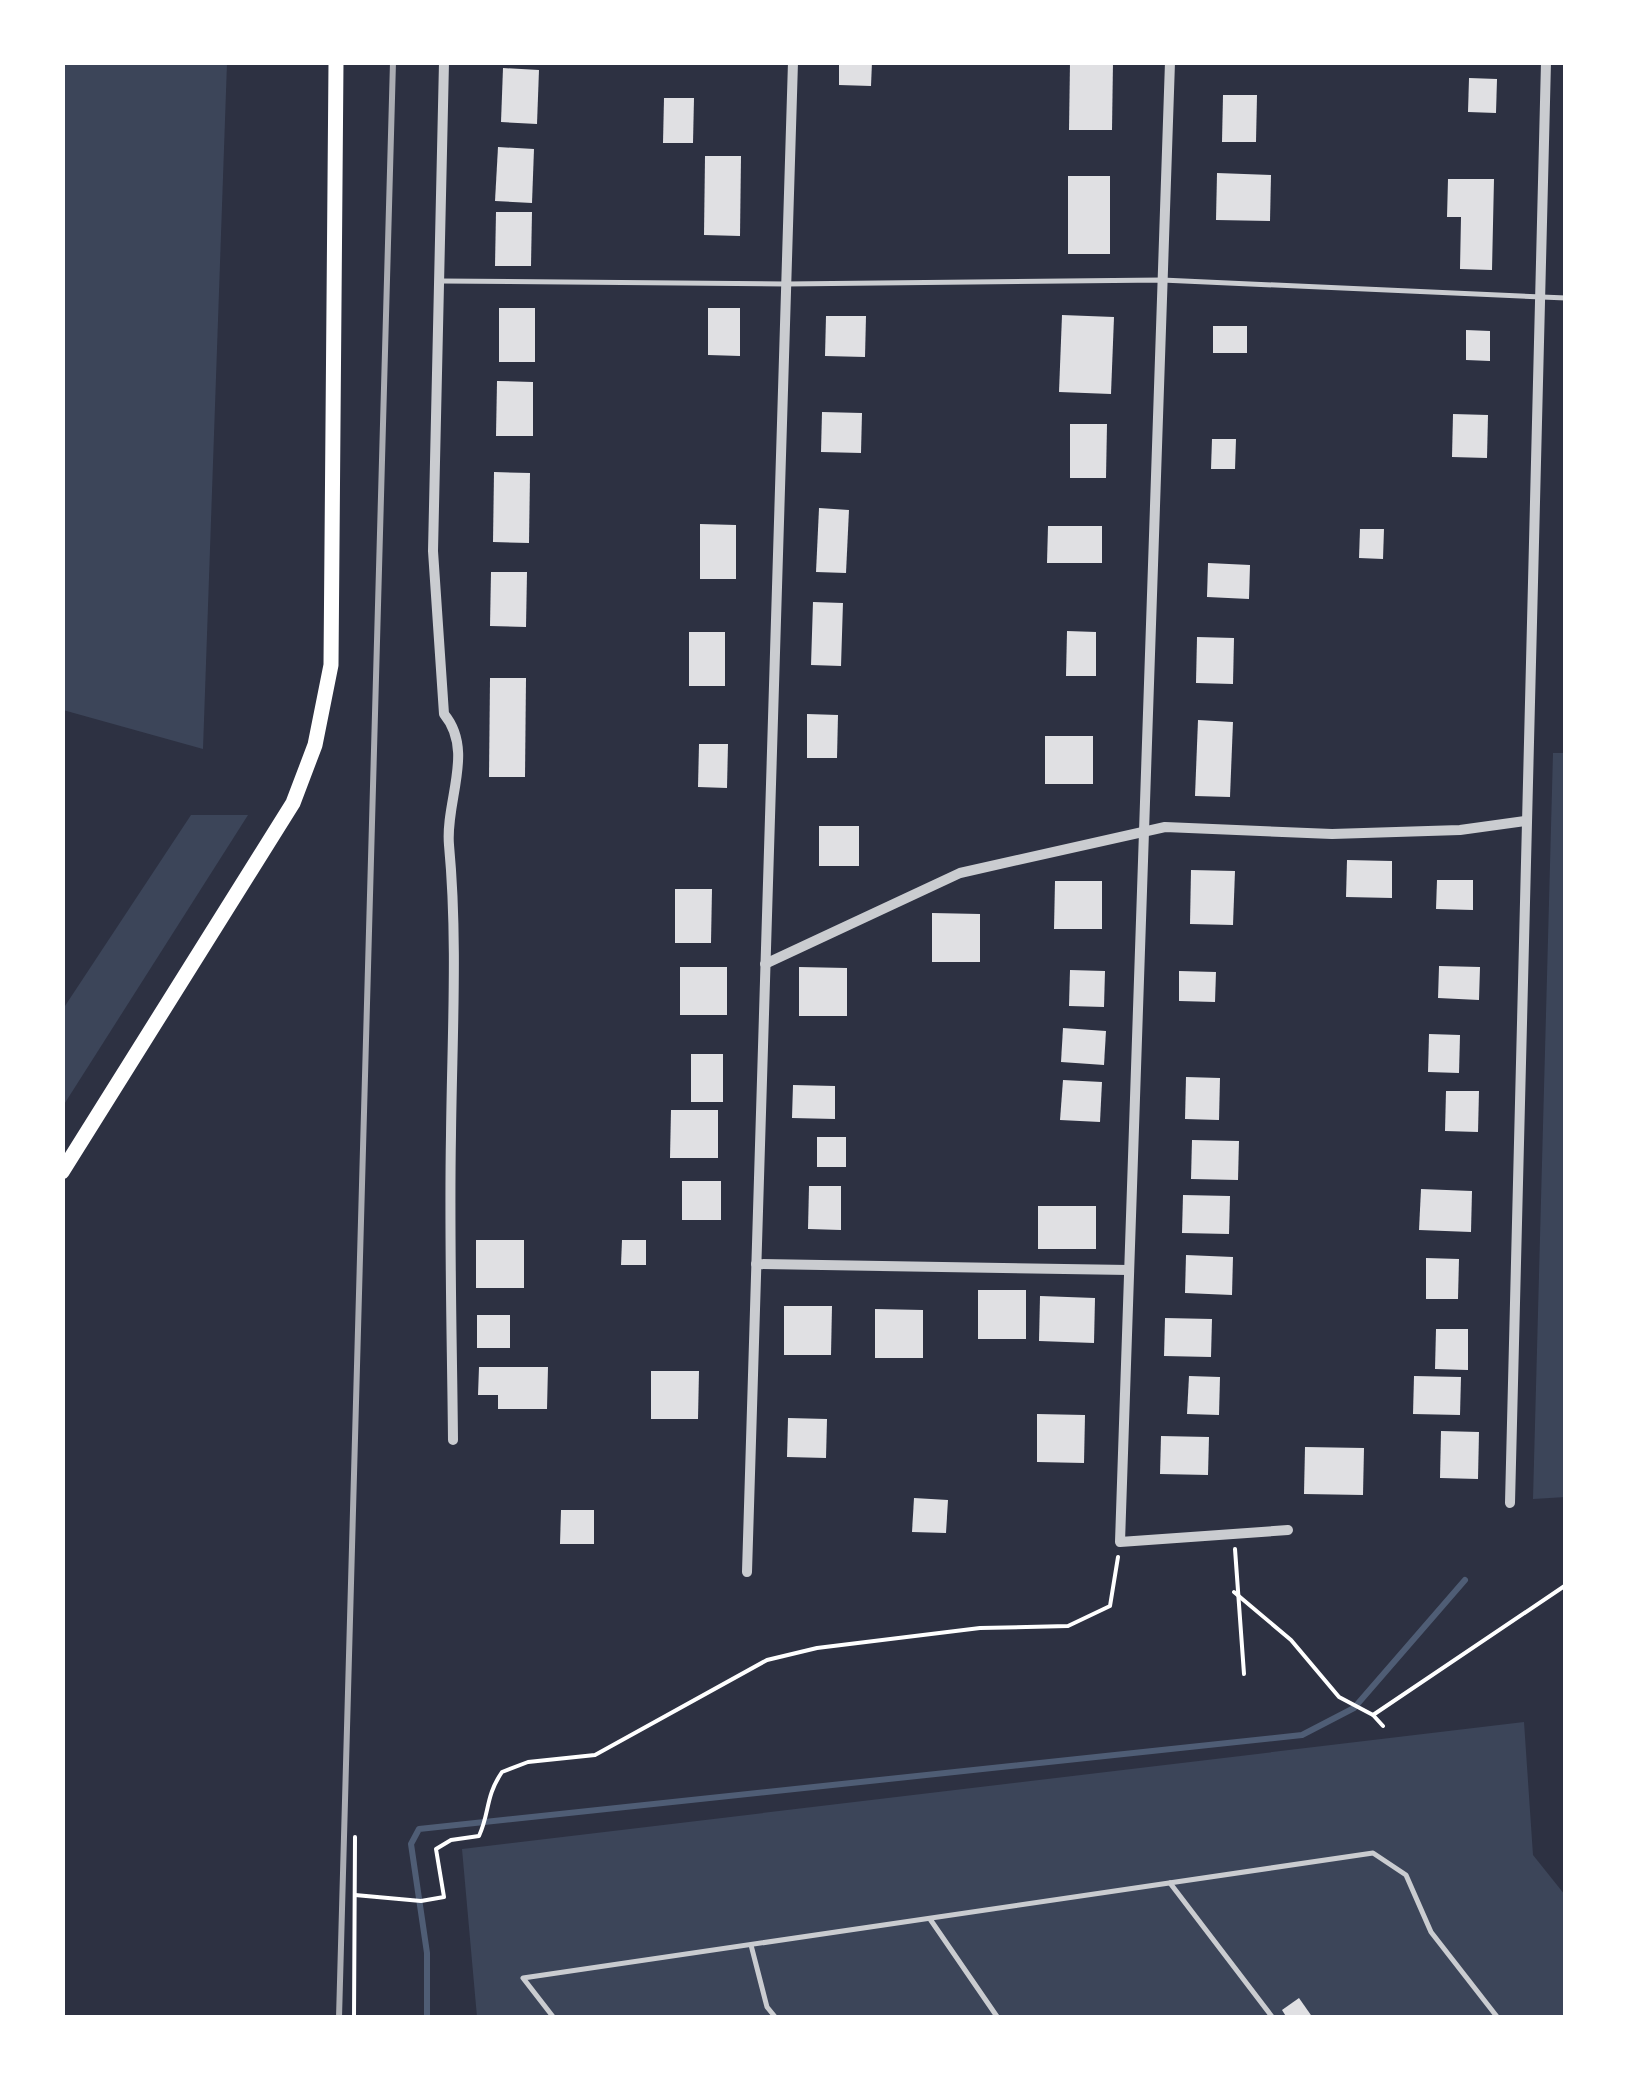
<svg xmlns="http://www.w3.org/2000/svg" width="1628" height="2080" font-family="Lato,sans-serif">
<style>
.green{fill:#3c4559}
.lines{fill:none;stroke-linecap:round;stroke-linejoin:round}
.stream{stroke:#4f5d75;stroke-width:6}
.building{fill:#e0e0e3}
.path{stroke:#fff;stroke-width:4}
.service{stroke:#caccd0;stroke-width:5}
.minor{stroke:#caccd0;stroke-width:10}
.secondary{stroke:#fff;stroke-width:15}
.rail{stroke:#abadb3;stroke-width:6}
</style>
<rect width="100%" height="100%" fill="#2d3142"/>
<!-- green -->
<g class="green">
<polygon points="62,63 227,63 203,749 63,710"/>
<polygon points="1553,753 1566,753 1566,1497 1533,1499"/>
<polygon points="191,815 248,815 63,1106 63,1009"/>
<polygon points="1524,1722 1533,1855 1565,1895 1565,2017 477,2017 462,1849"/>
</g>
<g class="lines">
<!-- stream -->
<polyline class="stream" points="427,2018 427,1953 411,1844 419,1829 1302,1735 1354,1708 1465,1580"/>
</g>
<!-- building -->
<g class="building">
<polygon points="839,62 872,62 871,86 839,85"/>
<polygon points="1070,62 1113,62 1112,130 1069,130"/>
<polygon points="503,68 539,70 537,124 501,122"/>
<polygon points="1469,78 1497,79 1496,113 1468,112"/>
<polygon points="1223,95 1257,95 1256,142 1222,142"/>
<polygon points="664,98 694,98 693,143 663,143"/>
<polygon points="498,147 534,149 532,203 495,201"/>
<polygon points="705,156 741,156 740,236 704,235"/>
<polygon points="1217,173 1271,175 1270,221 1216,220"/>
<rect x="1068" y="176" width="42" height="78"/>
<polygon points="1448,179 1494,179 1492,270 1460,269 1461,217 1447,217"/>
<polygon points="496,212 532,212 531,266 495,266"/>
<rect x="499" y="308" width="36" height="54"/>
<polygon points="708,308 740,308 740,356 708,355"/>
<polygon points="1062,315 1114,317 1111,394 1059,392"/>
<polygon points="826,316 866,316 865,357 825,356"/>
<rect x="1213" y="326" width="34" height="27"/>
<polygon points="1466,330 1490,331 1490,361 1466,360"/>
<polygon points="497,381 533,382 533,436 496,436"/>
<polygon points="822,412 862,413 861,453 821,452"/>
<polygon points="1453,414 1488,415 1487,458 1452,457"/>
<polygon points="1070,424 1107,424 1106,478 1070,478"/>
<polygon points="1212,439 1236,439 1235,469 1211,469"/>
<polygon points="494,472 530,473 529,543 493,542"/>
<polygon points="819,508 849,510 846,573 816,572"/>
<polygon points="700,524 736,525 736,579 700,579"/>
<polygon points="1048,526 1102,526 1102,563 1047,563"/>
<polygon points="1360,529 1384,529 1383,559 1359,558"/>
<polygon points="1208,563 1250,565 1249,599 1207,597"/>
<polygon points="491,572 527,572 526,627 490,626"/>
<polygon points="813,602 843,603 841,666 811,665"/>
<polygon points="1067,631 1096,632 1096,676 1066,676"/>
<rect x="689" y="632" width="36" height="54"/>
<polygon points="1197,637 1234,638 1233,684 1196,683"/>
<polygon points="490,678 526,678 525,777 489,777"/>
<polygon points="807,714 838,715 837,758 807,758"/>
<polygon points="1198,720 1233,722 1230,797 1195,796"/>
<rect x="1045" y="736" width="48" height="48"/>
<polygon points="699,744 728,744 727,788 698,787"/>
<rect x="819" y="826" width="40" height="40"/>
<polygon points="1347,860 1392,861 1392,898 1346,897"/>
<polygon points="1191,870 1235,871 1233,925 1190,924"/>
<polygon points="1437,880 1473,880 1473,910 1436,909"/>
<polygon points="1055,881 1102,881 1102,929 1054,929"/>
<polygon points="675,889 712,889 711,943 675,943"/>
<polygon points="932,913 980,914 980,962 932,962"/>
<polygon points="1439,966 1480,967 1479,1000 1438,998"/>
<rect x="680" y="967" width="47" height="48"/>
<polygon points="799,967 847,968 847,1016 799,1016"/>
<polygon points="1070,970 1105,971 1104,1007 1069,1006"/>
<polygon points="1179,971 1216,972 1215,1002 1179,1001"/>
<polygon points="1063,1028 1106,1031 1104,1065 1061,1062"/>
<polygon points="1429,1034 1460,1035 1459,1073 1428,1072"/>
<rect x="691" y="1054" width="32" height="48"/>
<polygon points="1186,1077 1220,1078 1219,1120 1185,1119"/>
<polygon points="1063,1080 1102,1082 1100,1122 1060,1120"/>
<polygon points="793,1085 835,1086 835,1119 792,1118"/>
<polygon points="1446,1091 1479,1091 1478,1132 1445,1131"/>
<polygon points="671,1110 718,1110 718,1158 670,1158"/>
<rect x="817" y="1137" width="29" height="30"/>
<polygon points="1192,1140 1239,1141 1238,1180 1191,1179"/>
<rect x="682" y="1181" width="39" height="39"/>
<polygon points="809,1186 841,1186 841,1230 808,1229"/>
<polygon points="1421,1189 1472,1191 1471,1232 1419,1230"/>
<polygon points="1183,1195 1230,1196 1229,1234 1182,1233"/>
<rect x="1038" y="1206" width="58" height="43"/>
<rect x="476" y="1240" width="48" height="48"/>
<polygon points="622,1240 646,1240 646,1265 621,1265"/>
<polygon points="1186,1255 1233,1257 1232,1295 1185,1293"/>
<polygon points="1426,1258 1459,1259 1458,1299 1426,1299"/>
<rect x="978" y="1290" width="48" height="49"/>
<polygon points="1040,1296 1095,1298 1094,1343 1039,1341"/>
<polygon points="784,1306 832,1306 831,1355 784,1355"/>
<polygon points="875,1309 923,1310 923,1358 875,1358"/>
<rect x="477" y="1315" width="33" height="33"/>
<polygon points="1165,1318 1212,1319 1211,1357 1164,1356"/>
<polygon points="1436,1329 1468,1329 1468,1370 1435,1369"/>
<polygon points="479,1367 548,1367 547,1409 498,1409 498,1395 478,1395"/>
<polygon points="651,1371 699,1371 698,1419 651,1419"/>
<polygon points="1189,1376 1220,1377 1219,1415 1187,1414"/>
<polygon points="1414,1376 1461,1377 1460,1415 1413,1414"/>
<polygon points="1037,1414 1085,1415 1084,1463 1037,1462"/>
<polygon points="788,1418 827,1419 826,1458 787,1457"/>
<polygon points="1441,1431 1479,1432 1478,1479 1440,1478"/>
<polygon points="1161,1436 1209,1437 1208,1475 1160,1474"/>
<polygon points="1305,1447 1364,1448 1363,1495 1304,1494"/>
<polygon points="914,1498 948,1500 946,1533 912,1532"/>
<polygon points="561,1510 594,1510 594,1544 560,1544"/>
<polygon points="1299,1998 1313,2018 1287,2018 1282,2010"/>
</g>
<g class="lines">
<!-- path -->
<g class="path">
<polyline points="1235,1549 1244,1674"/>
<polyline points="1234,1592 1291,1640 1339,1697 1373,1715 1383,1726"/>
<polyline points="1373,1715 1566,1585"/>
<path d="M355,1895L421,1901L444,1897L436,1849L451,1840L479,1836C490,1812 485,1797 502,1772L528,1762L595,1755L767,1660L817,1648L980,1628L1068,1626L1110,1606L1118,1557"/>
<polyline points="354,2018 355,1837"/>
</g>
<!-- service -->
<g class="service">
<polyline points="441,281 786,284 1162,280 1566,298"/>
<polyline points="1170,1883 1273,2018"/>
<polyline points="930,1919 998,2018"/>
<polyline points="751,1945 767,2007 776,2018"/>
<polyline points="554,2018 523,1978 1373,1853 1406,1875 1431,1932 1498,2018"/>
</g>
<!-- minor -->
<g class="minor">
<path d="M444,62L433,551L444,714C475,751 445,801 449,845C458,941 452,1038 451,1135C449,1237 452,1338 453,1440"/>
<polyline points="1170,62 1120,1542 1288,1530"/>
<polyline points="765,964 960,873 1165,827 1332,834 1460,830 1525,821"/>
<polyline points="756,1264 1129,1270"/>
<polyline points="1510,1503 1546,62"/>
<polyline points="747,1572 793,62"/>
</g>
<!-- secondary -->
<polyline class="secondary" points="62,1172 293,803 315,745 331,665 336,62"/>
<!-- rail -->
<polyline class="rail" points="339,2018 393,62"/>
</g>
<!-- border -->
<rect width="1628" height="2080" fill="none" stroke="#ffffff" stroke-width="130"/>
</svg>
